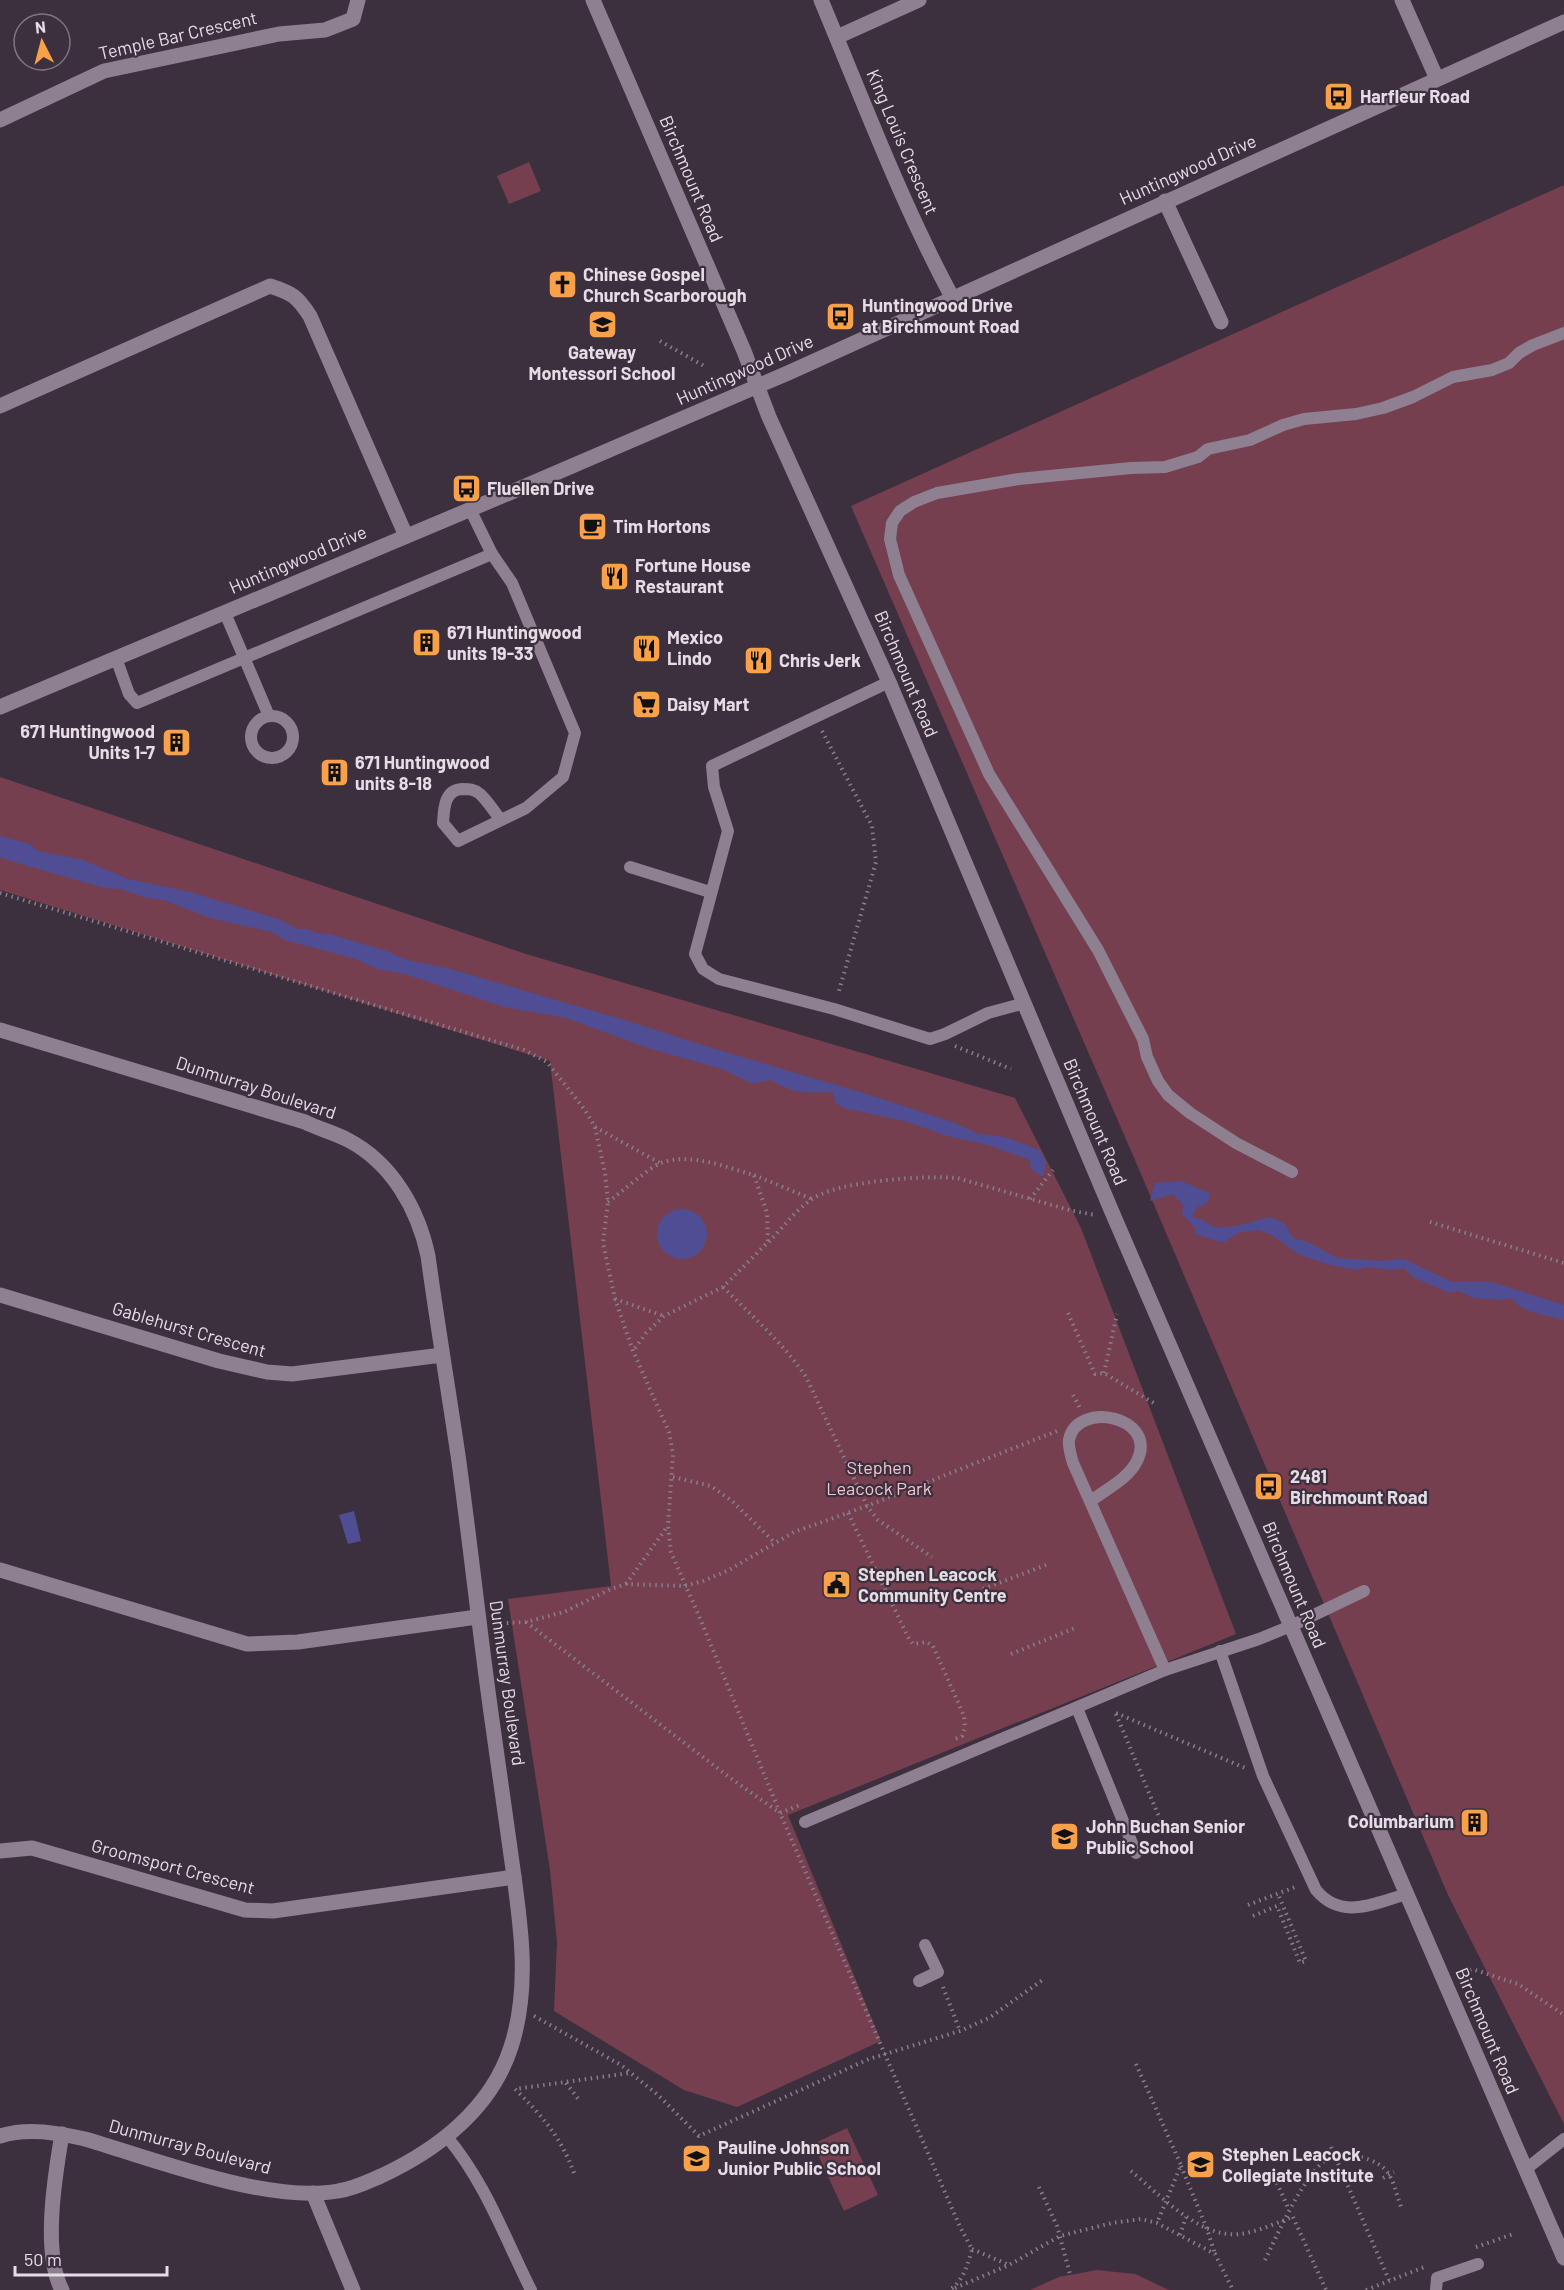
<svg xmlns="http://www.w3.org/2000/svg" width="1564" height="2290" font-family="Barlow,sans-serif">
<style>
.green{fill:#753f4f}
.water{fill:#4f4e95}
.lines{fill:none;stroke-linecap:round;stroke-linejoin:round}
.path{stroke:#897e8a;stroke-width:4;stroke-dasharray:1.5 4.5;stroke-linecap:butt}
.service{stroke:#8e8090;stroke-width:12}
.minor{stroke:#8e8090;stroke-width:15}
.tertiary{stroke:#8e8090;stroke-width:15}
.secondary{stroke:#8e8090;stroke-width:15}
.labels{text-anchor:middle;stroke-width:4.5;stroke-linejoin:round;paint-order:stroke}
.street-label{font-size:18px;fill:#e5dde6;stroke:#3d303e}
.poi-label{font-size:18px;font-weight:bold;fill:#e5dde6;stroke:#3d303e;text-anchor:start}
.park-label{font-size:18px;fill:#f4c4d0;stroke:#3d303e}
</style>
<rect width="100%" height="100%" fill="#3d303e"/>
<!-- green -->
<g class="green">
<polygon points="529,162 541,191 509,204 497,176"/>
<polygon points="1564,185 1564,2124 1448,1895 1132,1153 851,506"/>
<polygon points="0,777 526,954 1015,1098 1081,1228 1236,1634 788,1815 881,2041 737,2107 684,2090 554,2011 557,1942 550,1870 508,1599 611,1586 550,1061 0,890"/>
<polygon points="847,2128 878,2195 844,2211 813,2144"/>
<polygon points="1097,2270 1135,2274 1169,2290 1030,2290 1059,2277"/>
</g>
<!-- water -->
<g class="water">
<path d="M0,836L29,844L38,851L83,860L128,879L190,892L278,919L298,929H308L316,933L329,934L384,950L407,960L447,968L631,1022L695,1043L873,1096L955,1123L979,1134L1004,1137L1040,1150L1046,1162L1043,1177L1031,1169L1030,1160L988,1145L947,1136L908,1122L844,1108L835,1103L834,1094L831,1092C806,1093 793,1094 771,1080L753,1084L722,1069L651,1049L566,1018L504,1007L405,974L377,969L356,959L285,940L271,932L210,918L166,901L144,897L120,889L104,888L4,859L0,857Z"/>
<path d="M1181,1181L1209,1193L1210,1199L1203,1206L1197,1207L1193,1215L1194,1218C1207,1219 1206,1225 1215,1227C1232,1230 1254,1220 1271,1217L1285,1224L1293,1238L1308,1242L1337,1258L1381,1261L1404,1259L1452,1282H1491L1564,1305V1320C1545,1314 1524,1314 1511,1298L1502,1300L1473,1298L1459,1291L1449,1293L1413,1277L1404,1268L1392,1270L1367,1267L1355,1270L1330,1265L1300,1255L1272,1235L1257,1230L1238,1233L1225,1242L1216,1241L1196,1234L1193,1225L1182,1214L1183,1205L1173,1194L1150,1201L1155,1183Z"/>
<circle cx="682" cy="1234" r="25"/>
<polygon points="354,1511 361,1541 348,1544 339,1515"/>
</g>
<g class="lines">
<!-- path -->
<g class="path">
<polyline points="660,341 706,367"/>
<polyline points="822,731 872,826 876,862 838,994"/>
<path d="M0,893L524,1050L547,1062L585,1110L595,1127L605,1173L608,1202L603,1243L615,1299L633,1351L669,1432L673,1454L668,1526L671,1552L699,1616L780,1813L960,2227L972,2249C968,2264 963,2282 949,2290"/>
<polyline points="955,1046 1011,1069"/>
<polyline points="595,1127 660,1163"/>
<polyline points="754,1175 812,1199"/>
<polyline points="1030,1199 1053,1170"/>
<path d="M608,1202C619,1194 650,1167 661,1163C690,1152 725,1167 754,1175L767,1213L768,1242L723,1287L664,1316L646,1333L633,1351"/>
<polyline points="1430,1222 1564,1263"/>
<path d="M769,1242C782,1228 796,1210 812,1199C838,1181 925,1175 957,1178L1073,1211L1096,1215"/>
<path d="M723,1287C752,1316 783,1343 806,1377L867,1506L878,1520L932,1557"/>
<polyline points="615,1299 664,1316"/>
<polyline points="1068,1313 1094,1372 1095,1374 1104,1373 1157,1405"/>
<polyline points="1104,1373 1117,1314"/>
<polyline points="1073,1395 1080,1408"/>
<polyline points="673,1477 711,1486 732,1501 774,1542"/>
<polyline points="848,1513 909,1639 913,1644 927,1642 933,1646 964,1716 965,1727 962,1736 955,1739"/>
<polyline points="626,1584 667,1527"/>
<polyline points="983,1589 1046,1565"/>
<polyline points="495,1621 506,1623 526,1622 564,1612 611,1589 626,1584 685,1586 703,1581 727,1571 794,1532 867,1506 1057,1431"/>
<polyline points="526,1622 733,1780 780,1813 800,1805"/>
<polyline points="1011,1654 1075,1628"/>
<polyline points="1116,1713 1245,1768"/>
<polyline points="1116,1714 1162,1824"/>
<polyline points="1248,1905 1298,1886"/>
<polyline points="1253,1916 1277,1906 1300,1963 1306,1961 1278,1894"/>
<polyline points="1459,1975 1472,1969 1518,1984 1564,2015"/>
<polyline points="943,1987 960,2031"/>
<polyline points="534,2016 621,2065 658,2095 699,2136 869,2059 960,2031 989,2018 1044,1979"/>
<polyline points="1136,2064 1181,2165 1157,2223"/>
<polyline points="566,2083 579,2100"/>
<polyline points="1331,2147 1389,2280"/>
<polyline points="1181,2166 1207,2229 1215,2254"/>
<path d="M1131,2171C1159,2194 1200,2239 1240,2234C1257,2232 1276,2223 1293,2217"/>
<polyline points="1272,2172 1289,2210"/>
<path d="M574,2173C561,2137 542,2116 515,2089L630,2073"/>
<polyline points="1275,2176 1308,2180"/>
<polyline points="1383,2178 1394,2172"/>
<polyline points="1039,2187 1057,2226 1070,2274"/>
<polyline points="1293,2217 1326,2290"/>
<polyline points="1180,2235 1186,2217"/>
<polyline points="1476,2247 1513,2234"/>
<polyline points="972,2249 1009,2265"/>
<path d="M1265,2260C1278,2234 1307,2165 1335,2154C1342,2151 1350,2154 1357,2156C1392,2165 1390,2175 1401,2207"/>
<polyline points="955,2288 1009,2265 1060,2236 1112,2223 1141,2219 1157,2223 1215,2254 1233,2290"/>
<polyline points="1366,2290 1427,2266"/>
</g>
<!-- service -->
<g class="service">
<path d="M492,554L512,583L575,733L563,777L526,808L458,841L443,823C444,809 444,790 462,789C469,789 474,789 480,794C488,801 494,812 501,820"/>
<polyline points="225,613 269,716"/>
<polyline points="116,658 129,694 137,703 492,554 470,509"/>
<polyline points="889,682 712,766 714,787 728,831 695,954 703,969 719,979 834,1009 930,1039 945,1034 988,1013 1025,1003"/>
<circle cx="272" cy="737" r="21"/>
<polyline points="630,867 710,892"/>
<polyline points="1292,1172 1236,1143 1190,1113 1168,1095 1158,1081 1147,1057 1143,1039 1098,950 989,774 899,575 890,539 892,523 900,511 914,502 937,493 1019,479 1131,468 1165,467 1198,457 1208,449 1250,440 1283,425 1304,419 1356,414 1383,408 1413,397 1453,377 1492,370 1509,363 1519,353 1533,345 1564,333"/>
<path d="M1091,1501C1106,1489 1128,1479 1137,1461C1159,1416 1076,1400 1069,1440C1068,1447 1071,1456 1073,1463L1165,1670"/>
<path d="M1220,1651L1263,1776L1316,1890C1342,1921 1374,1903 1407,1894"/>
<polyline points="1077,1708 1136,1853"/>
<polyline points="805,1822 1165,1670 1259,1639 1291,1626 1364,1591"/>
<polyline points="919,1981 938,1972 925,1945"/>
<path d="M447,2137C485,2182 505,2238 531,2290"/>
<polyline points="1526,2169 1564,2139"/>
<polyline points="1436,2290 1437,2278 1478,2264"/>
</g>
<!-- minor -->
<g class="minor">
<path d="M821,0C863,100 901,202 952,297"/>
<polyline points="1402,0 1437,79"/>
<polyline points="837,37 919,0"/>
<polyline points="0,120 104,71 279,34 325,30 353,19 358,0"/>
<polyline points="1165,201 1221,322"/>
<path d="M0,406L270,286C292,293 297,296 310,316L406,536"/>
<path d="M0,1030L305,1122C319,1129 335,1133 348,1140C392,1163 418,1209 428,1256C437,1322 448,1388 458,1455C470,1541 479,1627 491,1713C497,1758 504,1803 510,1848C519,1914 532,1982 511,2047C491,2109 437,2150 381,2176C367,2182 353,2189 338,2191C269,2204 154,2159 85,2139C58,2133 28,2127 0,2136"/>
<polyline points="0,1295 219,1361 267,1372 292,1374 442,1355"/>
<polyline points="0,1570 247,1644 298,1642 477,1617"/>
<polyline points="0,1851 32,1848 245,1910 273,1911 514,1877"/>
<polyline points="313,2193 353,2290"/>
<path d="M62,2290C42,2253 55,2175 62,2134"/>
</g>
<!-- tertiary -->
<polyline class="tertiary" points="0,707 514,491 788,373 1564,22"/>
<!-- secondary -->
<polyline class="secondary" points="593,0 744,351 769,417 889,682 1112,1212 1564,2258"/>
</g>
<!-- icons -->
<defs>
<symbol id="bus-square" viewBox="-11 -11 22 22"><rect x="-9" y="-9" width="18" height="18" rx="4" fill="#f8a14a" stroke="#3d303e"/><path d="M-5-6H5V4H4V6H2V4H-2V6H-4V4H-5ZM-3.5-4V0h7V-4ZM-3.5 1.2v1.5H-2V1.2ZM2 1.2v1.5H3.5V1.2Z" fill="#111"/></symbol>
<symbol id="church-square" viewBox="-11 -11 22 22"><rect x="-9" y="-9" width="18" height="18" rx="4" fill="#f8a14a" stroke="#3d303e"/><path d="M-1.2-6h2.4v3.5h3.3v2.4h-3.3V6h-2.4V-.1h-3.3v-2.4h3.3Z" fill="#111"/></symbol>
<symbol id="school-square" viewBox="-11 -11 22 22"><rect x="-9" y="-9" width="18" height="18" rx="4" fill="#f8a14a" stroke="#3d303e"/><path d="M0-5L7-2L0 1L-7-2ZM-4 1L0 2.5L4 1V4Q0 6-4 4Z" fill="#111"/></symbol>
<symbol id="cafe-square" viewBox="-11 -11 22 22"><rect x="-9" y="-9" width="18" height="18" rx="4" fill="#f8a14a" stroke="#3d303e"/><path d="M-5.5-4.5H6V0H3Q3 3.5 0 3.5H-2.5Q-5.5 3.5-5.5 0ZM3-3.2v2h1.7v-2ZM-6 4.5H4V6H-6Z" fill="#111"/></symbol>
<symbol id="restaurant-square" viewBox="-11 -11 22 22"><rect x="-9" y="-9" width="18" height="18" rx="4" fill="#f8a14a" stroke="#3d303e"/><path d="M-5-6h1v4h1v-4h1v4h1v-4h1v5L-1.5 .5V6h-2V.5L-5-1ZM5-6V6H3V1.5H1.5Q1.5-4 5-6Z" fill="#111"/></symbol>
<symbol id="building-square" viewBox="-11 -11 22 22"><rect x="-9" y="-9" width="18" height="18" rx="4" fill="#f8a14a" stroke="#3d303e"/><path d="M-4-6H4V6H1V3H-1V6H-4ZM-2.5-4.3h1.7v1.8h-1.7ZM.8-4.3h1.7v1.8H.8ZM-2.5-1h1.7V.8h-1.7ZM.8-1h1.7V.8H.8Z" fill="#111"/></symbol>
<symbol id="supermarket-square" viewBox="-11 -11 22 22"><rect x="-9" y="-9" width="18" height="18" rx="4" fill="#f8a14a" stroke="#3d303e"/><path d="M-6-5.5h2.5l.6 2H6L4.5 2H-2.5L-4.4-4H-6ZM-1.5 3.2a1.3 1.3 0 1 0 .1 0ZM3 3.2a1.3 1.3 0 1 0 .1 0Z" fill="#111"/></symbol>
<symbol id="civic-square" viewBox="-11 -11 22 22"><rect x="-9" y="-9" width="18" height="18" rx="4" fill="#f8a14a" stroke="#3d303e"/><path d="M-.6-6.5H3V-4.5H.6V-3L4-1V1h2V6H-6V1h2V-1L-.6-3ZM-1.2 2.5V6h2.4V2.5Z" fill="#111"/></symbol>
</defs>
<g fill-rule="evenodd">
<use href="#bus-square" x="1322" y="80" width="33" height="33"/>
<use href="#church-square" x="546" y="268" width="33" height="33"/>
<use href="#bus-square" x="824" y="300" width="33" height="33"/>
<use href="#school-square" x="586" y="308" width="33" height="33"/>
<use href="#bus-square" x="450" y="472" width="33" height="33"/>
<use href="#cafe-square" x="576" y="510" width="33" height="33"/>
<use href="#restaurant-square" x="598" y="560" width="33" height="33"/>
<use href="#building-square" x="410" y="626" width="33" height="33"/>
<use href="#restaurant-square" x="630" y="632" width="33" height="33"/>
<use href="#restaurant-square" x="742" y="644" width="33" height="33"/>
<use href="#supermarket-square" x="630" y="688" width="33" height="33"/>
<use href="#building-square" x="160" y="726" width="33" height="33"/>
<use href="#building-square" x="318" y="756" width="33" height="33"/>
<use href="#bus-square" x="1252" y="1470" width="33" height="33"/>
<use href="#civic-square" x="820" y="1568" width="33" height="33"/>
<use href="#building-square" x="1458" y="1806" width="33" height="33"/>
<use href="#school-square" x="1048" y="1820" width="33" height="33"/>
<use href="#school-square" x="680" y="2142" width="33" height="33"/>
<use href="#school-square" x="1184" y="2148" width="33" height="33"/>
</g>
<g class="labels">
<!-- street labels -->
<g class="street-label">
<text transform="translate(178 36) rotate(-13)" y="6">Temple Bar Crescent</text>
<text transform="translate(902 142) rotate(67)" y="6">King Louis Crescent</text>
<text transform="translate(1188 170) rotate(-24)" y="6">Huntingwood Drive</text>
<text transform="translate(691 179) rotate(67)" y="6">Birchmount Road</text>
<text transform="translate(745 370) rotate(-24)" y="6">Huntingwood Drive</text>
<text transform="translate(298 560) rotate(-23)" y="6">Huntingwood Drive</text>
<text transform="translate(906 674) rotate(67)" y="6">Birchmount Road</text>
<text transform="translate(256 1088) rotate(18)" y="6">Dunmurray Boulevard</text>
<text transform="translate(1095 1122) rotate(67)" y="6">Birchmount Road</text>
<text transform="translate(189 1330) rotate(16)" y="6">Gablehurst Crescent</text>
<text transform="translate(1294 1585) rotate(67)" y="6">Birchmount Road</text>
<text transform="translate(507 1683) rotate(82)" y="6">Dunmurray Boulevard</text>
<text transform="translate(173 1867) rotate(15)" y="6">Groomsport Crescent</text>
<text transform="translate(1487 2031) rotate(67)" y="6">Birchmount Road</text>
<text transform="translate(190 2147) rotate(15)" y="6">Dunmurray Boulevard</text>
</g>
<!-- poi labels -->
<g class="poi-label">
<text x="1360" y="103">Harfleur Road</text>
<text x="583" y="281">Chinese Gospel<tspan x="583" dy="21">Church Scarborough</tspan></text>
<text x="862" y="312">Huntingwood Drive<tspan x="862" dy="21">at Birchmount Road</tspan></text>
<text x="602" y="359" text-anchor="middle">Gateway<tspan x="602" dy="21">Montessori School</tspan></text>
<text x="487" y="495">Fluellen Drive</text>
<text x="613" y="533">Tim Hortons</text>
<text x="635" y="572">Fortune House<tspan x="635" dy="21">Restaurant</tspan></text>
<text x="447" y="639">671 Huntingwood<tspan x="447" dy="21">units 19-33</tspan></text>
<text x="667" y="644">Mexico<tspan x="667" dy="21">Lindo</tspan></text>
<text x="779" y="667">Chris Jerk</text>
<text x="667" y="711">Daisy Mart</text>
<text x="155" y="738" text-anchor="end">671 Huntingwood<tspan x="155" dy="21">Units 1-7</tspan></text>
<text x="355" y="769">671 Huntingwood<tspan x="355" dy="21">units 8-18</tspan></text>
<text x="1290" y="1483">2481<tspan x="1290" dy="21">Birchmount Road</tspan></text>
<text x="858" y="1581">Stephen Leacock<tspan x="858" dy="21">Community Centre</tspan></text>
<text x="1454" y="1828" text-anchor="end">Columbarium</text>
<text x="1086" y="1833">John Buchan Senior<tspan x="1086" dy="21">Public School</tspan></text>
<text x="718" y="2154">Pauline Johnson<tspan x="718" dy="21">Junior Public School</tspan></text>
<text x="1222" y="2161">Stephen Leacock<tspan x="1222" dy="21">Collegiate Institute</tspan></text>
</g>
<!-- park labels -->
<g class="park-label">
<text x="879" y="1474">Stephen<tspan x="879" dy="21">Leacock Park</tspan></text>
</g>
</g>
<!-- north arrow -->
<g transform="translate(42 42) rotate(354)"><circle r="28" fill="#3d303e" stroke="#807581" stroke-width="1.5"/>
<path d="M0-4.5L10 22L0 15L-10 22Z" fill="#f8a14a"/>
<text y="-9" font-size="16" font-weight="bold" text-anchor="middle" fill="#e5dde6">N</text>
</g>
<!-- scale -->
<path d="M15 2266v9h152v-9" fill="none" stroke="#e5dde6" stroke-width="3"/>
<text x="24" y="2266" font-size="18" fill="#e5dde6" stroke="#3d303e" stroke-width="4.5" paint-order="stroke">50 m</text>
</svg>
